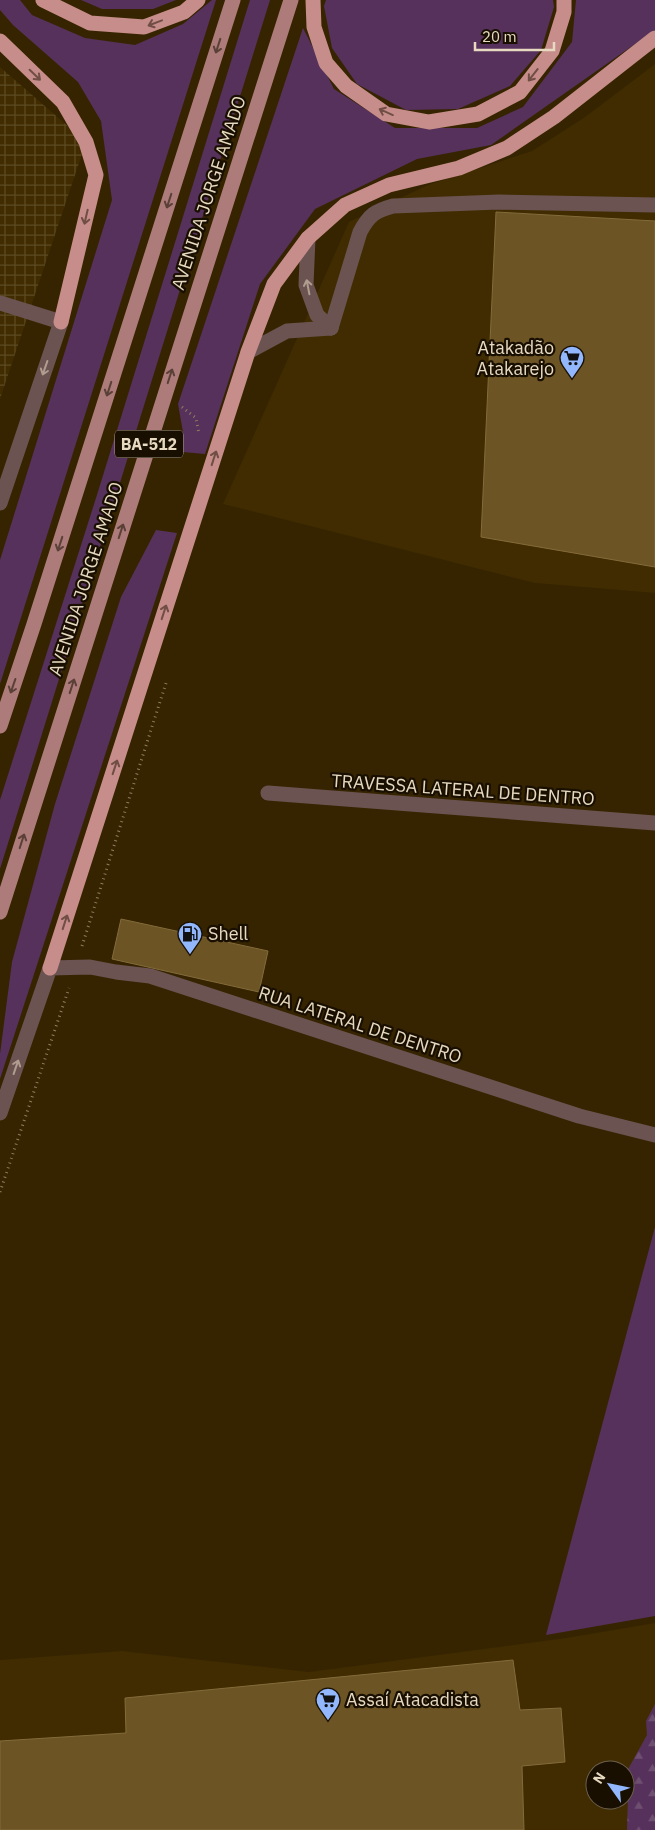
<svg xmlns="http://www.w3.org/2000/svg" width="655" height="1830" font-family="'IBM Plex Sans',sans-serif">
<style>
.built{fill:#402c00;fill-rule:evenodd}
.industrial{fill:url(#industrial-grid)}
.green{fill:#56315b}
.forest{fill:url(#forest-firs)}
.building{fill:#6c5424;stroke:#846b3b}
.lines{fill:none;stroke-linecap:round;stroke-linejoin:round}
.path{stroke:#8f7f60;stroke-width:3;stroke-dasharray:1 4;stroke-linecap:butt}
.minor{stroke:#6b5351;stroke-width:15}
.major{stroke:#ad7c7a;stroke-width:15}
.highway{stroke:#c78d8a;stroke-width:15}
.oneway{stroke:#704e45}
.oneway2{stroke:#5b4037}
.oneway3{stroke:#b09d8f}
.labels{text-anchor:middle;stroke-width:4.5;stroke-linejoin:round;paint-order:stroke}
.shield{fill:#180f00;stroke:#aa9d87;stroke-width:1}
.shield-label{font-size:16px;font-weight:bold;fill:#e8dac1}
.street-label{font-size:18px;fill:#e8dac1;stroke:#180f00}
.poi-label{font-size:18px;fill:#e8dac1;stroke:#180f00;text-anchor:start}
</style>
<defs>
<pattern id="industrial-grid" width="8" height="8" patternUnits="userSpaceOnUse" patternTransform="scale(1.25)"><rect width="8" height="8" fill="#402c00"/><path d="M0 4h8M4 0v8" fill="none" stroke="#5c4a23"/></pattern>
<pattern id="forest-firs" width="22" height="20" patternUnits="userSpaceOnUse" patternTransform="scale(1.25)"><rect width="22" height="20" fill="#56315b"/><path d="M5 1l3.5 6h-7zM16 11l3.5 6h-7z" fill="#6e4e71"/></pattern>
</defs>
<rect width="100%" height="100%" fill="#362400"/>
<!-- built -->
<g class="built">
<polygon points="655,64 655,593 535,583 223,504 349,222 428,185 532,151 585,117"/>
<path d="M655,1623V1830H0V1660L122,1651L309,1672L566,1638ZM595,1770H625V1800H595Z"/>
</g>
<!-- industrial -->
<polygon class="industrial" points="0,67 86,142 0,399"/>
<!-- green -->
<g class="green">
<polygon points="0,0 20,0 32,15 85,38 135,45 183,24 212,0 216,0 0,684 0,560 112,200 101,121 78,82 13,25 0,10"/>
<polygon points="81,0 176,0 153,9 102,9"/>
<polygon points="250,0 270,0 0,869 0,800 96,498"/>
<polygon points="326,0 553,0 554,7 541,50 510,86 458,109 406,110 357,84 332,48 324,6"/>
<polygon points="576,0 655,0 655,30 491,145 417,159 315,209 260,284 205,454 183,452 183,432 178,404 303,28 334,89 395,128 477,128 523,107 572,42"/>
<polygon points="156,530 177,533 0,1079 0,1054 12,962 55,804 121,597"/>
<polygon points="655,1227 655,1616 546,1635"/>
</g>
<!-- forest -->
<polygon class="forest" points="655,1704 655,1830 627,1830 628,1796 627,1771 647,1735 646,1721"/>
<!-- building -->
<g class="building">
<polygon points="496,212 655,221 655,567 481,537"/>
<polygon points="121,919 268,951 259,992 112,959"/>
<polygon points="513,1660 520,1710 561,1708 565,1762 522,1766 524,1830 0,1830 0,1741 126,1733 125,1698"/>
</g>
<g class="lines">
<!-- path -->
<g class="path">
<polyline points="182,407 196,418 199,434"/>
<polyline points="82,946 166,683"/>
<polyline points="0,1192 69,988"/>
</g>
<!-- minor -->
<g class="minor">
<polyline points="308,238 306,285 317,315 331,328"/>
<polyline points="0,303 61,322 0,503"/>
<path d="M331,328L360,232C369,215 375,211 393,206L499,202L655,205"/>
<polyline points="248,352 287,331 331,328"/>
<polyline points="268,793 655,823"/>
<polyline points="0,1113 50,968 90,967 116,972 150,976 579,1116 655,1135"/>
</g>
<!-- major -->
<g class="major">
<polyline points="0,726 34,624 233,0"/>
<polyline points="0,912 291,0"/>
</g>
<!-- highway -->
<g class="highway">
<polyline points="43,0 90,23 144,27 184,12 198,0"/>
<polyline points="313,0 314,27 326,63 346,86 386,114 429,122 478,114 520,92 552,51 564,12 564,0"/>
<polyline points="0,41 63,102 86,142 96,175 61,322"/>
<polyline points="50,968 248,352 274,284 308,238 345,205 389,185 459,168 507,148 554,117 655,38"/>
</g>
</g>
<!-- one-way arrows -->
<defs><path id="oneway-shaft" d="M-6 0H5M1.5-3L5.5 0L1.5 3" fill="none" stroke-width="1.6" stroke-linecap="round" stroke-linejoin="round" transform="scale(1.25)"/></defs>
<g class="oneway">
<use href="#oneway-shaft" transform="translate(155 23) rotate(159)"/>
<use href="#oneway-shaft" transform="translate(35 75) rotate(44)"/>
<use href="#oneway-shaft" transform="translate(533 75) rotate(128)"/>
<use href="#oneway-shaft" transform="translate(386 112) rotate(-156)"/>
<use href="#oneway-shaft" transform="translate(86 217) rotate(103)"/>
<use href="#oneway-shaft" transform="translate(214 458) rotate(-72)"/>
<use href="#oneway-shaft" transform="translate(164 612) rotate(-72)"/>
<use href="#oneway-shaft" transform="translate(115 767) rotate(-72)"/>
<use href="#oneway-shaft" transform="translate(65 922) rotate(-72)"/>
</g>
<g class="oneway2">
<use href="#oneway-shaft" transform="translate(218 46) rotate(108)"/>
<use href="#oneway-shaft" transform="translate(169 201) rotate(108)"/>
<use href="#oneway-shaft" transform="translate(170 376) rotate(-72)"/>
<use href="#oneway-shaft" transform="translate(109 389) rotate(108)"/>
<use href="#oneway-shaft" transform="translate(121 531) rotate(-72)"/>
<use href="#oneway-shaft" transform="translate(60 544) rotate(108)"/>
<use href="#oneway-shaft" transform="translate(13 686) rotate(109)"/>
<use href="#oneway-shaft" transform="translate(72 686) rotate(-72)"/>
<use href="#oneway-shaft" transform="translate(22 841) rotate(-72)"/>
</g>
<g class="oneway3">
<use href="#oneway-shaft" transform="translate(308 287) rotate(-101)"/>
<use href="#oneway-shaft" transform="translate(45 368) rotate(109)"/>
<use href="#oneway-shaft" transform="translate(16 1067) rotate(-71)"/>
</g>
<!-- icons -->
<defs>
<symbol id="supermarket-pin" viewBox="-11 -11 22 30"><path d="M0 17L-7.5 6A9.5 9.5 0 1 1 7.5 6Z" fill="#92b7fd" stroke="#180f00"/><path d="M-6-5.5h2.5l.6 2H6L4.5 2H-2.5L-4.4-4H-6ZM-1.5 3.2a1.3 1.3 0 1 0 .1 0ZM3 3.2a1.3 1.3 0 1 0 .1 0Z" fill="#111"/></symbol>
<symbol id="fuel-pin" viewBox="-11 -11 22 30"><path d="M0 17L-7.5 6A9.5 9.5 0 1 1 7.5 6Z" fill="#92b7fd" stroke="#180f00"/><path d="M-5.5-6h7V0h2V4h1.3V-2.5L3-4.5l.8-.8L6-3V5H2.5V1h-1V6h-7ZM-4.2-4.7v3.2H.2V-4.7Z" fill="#111"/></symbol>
</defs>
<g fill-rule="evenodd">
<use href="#supermarket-pin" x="558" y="344" width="28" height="38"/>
<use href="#fuel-pin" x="176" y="920" width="28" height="38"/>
<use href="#supermarket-pin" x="314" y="1686" width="28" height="38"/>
</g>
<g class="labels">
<!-- shield labels -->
<rect class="shield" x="115" y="430.5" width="68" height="27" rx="4"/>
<g class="shield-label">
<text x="149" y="450">BA-512</text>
</g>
<!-- street labels -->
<g class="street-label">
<text transform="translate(209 193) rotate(-72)" y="6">AVENIDA JORGE AMADO</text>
<text transform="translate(86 579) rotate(-72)" y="6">AVENIDA JORGE AMADO</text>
<text transform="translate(463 790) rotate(4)" y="6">TRAVESSA LATERAL DE DENTRO</text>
<text transform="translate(360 1025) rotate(18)" y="6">RUA LATERAL DE DENTRO</text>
</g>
<!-- poi labels -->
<g class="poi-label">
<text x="554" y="354" text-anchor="end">Atakadão<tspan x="554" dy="21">Atakarejo</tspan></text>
<text x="208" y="940">Shell</text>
<text x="346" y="1706">Assaí Atacadista</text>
</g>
</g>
<!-- north arrow -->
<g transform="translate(610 1785) rotate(303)"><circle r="24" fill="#180f00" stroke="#6b604d"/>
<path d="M0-4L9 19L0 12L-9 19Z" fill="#92b7fd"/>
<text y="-8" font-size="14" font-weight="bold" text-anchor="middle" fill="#e8dac1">N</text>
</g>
<!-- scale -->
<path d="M475 42v8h79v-8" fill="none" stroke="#e8dac1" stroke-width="2.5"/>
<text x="482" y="42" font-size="15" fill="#e8dac1" stroke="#180f00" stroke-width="4" paint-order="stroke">20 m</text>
</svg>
